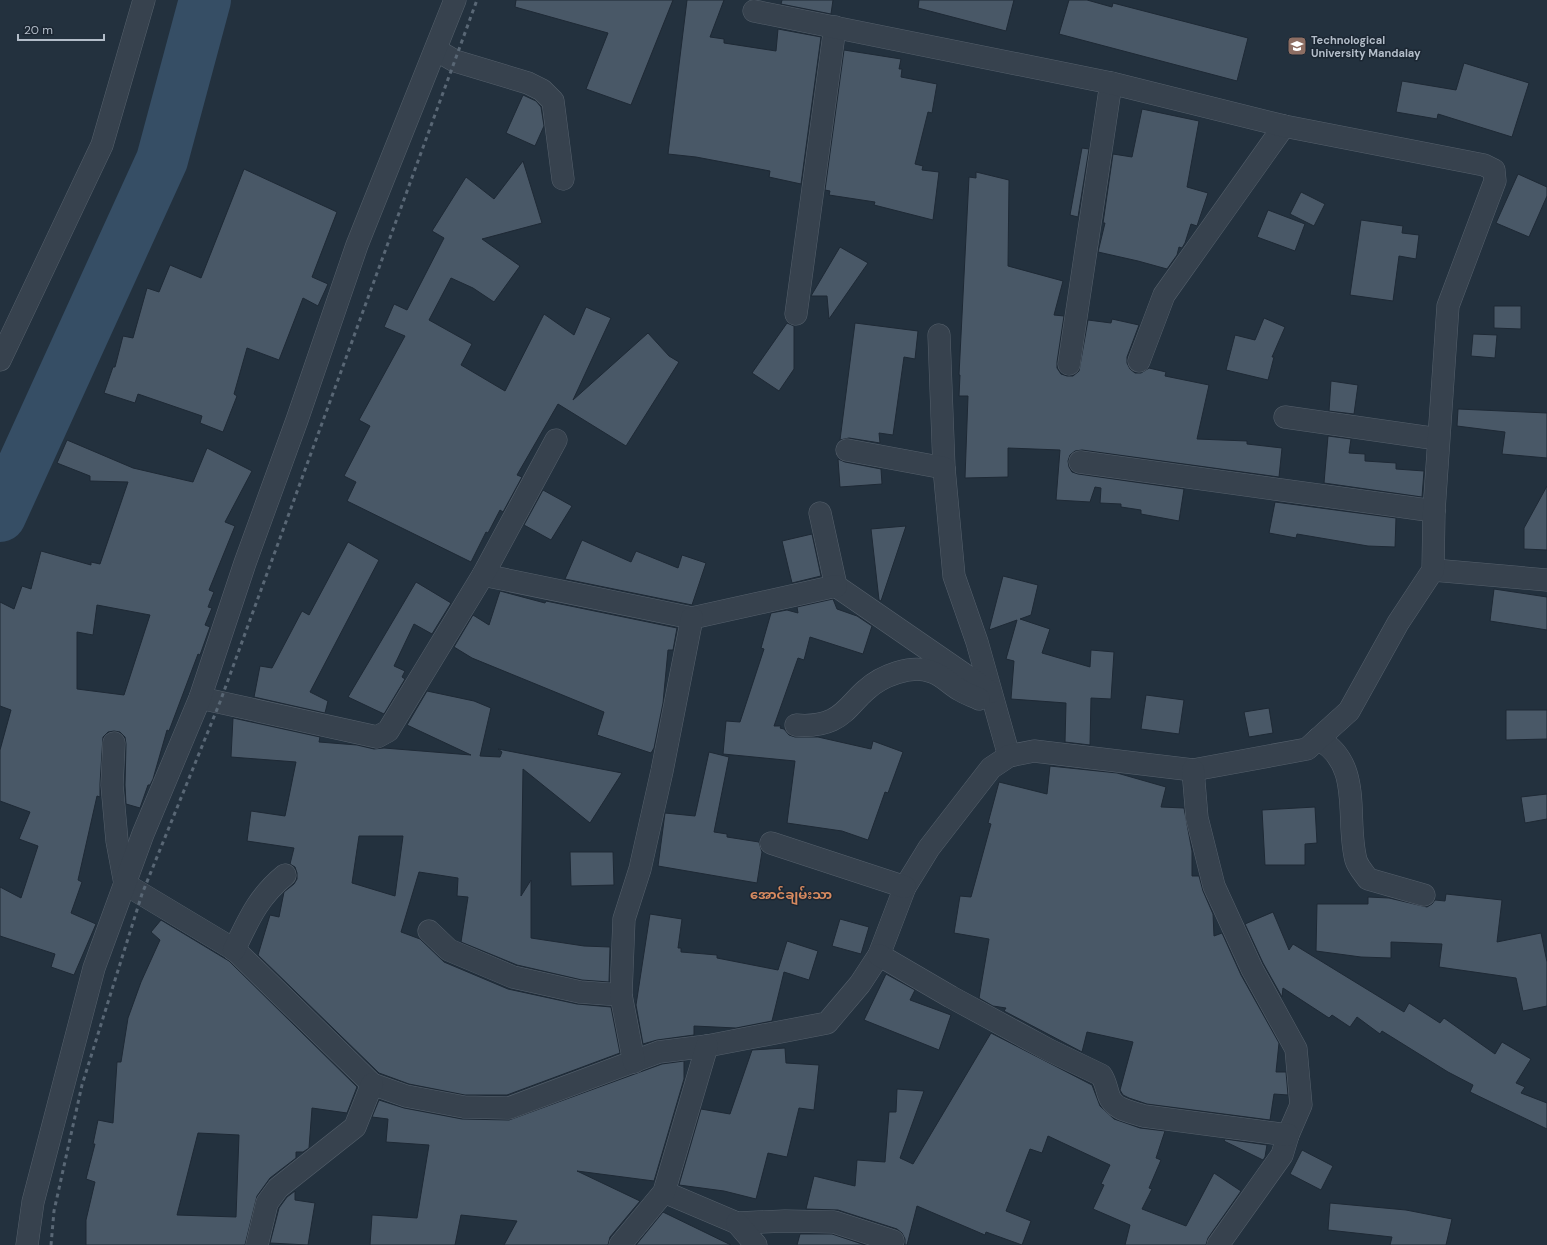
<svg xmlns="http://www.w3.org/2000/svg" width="1547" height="1245" font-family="'DM Sans','Noto Sans Myanmar',sans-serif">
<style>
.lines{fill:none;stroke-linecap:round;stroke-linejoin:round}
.river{stroke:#364e65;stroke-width:52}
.building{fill:#495867;stroke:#1e2935;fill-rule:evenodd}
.minor-casing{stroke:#55606c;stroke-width:23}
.minor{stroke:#37424e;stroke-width:22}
.rail{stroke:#596775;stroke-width:3;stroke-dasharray:4 4;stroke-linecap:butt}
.labels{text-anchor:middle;stroke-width:3;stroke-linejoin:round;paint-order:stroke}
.poi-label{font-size:11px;font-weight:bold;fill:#b3bdc9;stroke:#1c2733;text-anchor:start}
.quarter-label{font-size:13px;font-weight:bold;fill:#d88a5f;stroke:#1c2733}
</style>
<rect width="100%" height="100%" fill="#23313e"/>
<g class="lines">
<!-- river -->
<polyline class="river" points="0,516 162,160 205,0"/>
</g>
<!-- building -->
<g class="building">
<polygon points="516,0 673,0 631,105 586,89 608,33 515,7"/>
<polygon points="687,0 724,0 710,37 724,39 724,43 776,51 778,29 821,37 801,184 769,177 770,171 696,157 668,154"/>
<polygon points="782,0 833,0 831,14 781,4"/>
<polygon points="919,0 1014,0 1006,31 918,8"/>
<polygon points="1069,0 1087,0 1112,7 1113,3 1248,38 1237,81 1059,34"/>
<polygon points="844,50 901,59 899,69 902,69 901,77 937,84 932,113 928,112 915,164 923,166 922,170 939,172 933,220 874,205 875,202 829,195 830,191 825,190"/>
<polygon points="1464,63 1529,83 1512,137 1438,114 1437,119 1396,112 1402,81 1456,90"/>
<polygon points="523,95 536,101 541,107 544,126 535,146 506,133"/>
<polygon points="1142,109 1199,121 1187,187 1208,193 1197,226 1191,224 1185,243 1182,248 1179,247 1177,255 1167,269 1138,261 1098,252 1105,223 1103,223 1113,154 1132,157"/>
<polygon points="1082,148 1089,149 1078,217 1070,215"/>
<polygon points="523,161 542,223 482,239 520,266 494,302 473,288 451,278 429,320 472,344 461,365 505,391 544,314 574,335 586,307 611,318 573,400 648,333 669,356 679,362 626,446 558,404 517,475 522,477 503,512 500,510 488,533 486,532 471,562 347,501 356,482 344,476 370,426 359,420 405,336 384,327 394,304 407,310 444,238 432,231 466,177 494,199"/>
<polygon points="244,169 337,212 312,277 328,284 318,306 303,298 279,360 247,348 234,394 237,396 223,432 200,423 202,416 138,394 135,403 104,393 113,367 115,367 123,336 133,338 147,288 159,292 170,265 201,278"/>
<polygon points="976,172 1009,180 1008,266 1063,281 1054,315 1064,316 1057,362 1057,368 1061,374 1067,376 1073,376 1079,371 1088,320 1111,323 1112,319 1139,325 1127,357 1127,363 1130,369 1135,373 1141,373 1149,368 1166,372 1165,376 1209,385 1197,439 1247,441 1247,444 1282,448 1279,477 1082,450 1075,451 1070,455 1068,461 1069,467 1072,472 1078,474 1184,489 1179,521 1141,514 1141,510 1121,507 1121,504 1100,503 1101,488 1095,487 1090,502 1056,500 1060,450 1008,448 1008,477 965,478 968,396 959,396 960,375 959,375 969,177 976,178"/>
<polygon points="1518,174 1547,187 1547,196 1529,237 1496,223"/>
<polygon points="1301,192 1325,204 1314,226 1290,214"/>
<polygon points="1268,210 1305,224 1295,251 1257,237"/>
<polygon points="1361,220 1403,226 1402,233 1419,235 1416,259 1399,256 1393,301 1350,295"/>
<polygon points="840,247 868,263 829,319 827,296 811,296"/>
<polygon points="1494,306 1521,306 1521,329 1494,328"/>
<polygon points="1264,318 1285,327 1272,357 1274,357 1268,380 1226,370 1235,335 1255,340"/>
<polygon points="787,323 794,326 794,369 779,391 752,373"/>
<polygon points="855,323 918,331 915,359 904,357 893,435 879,433 880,443 849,438 840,440"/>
<polygon points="1473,334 1497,335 1495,358 1471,356"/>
<polygon points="1331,381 1358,385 1354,414 1329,411"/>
<polygon points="1458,409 1547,413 1547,458 1502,454 1505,432 1457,426"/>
<polygon points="1328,436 1351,439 1349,453 1365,454 1365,461 1396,463 1396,469 1424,471 1422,497 1324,483"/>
<path d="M67,440L133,468L193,482L207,448L252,471L225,522L235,526L209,590L214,592L208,607L212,608L205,625L210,627L200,655L198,654L169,731L167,730L153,779L150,785H148L140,808L126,804L125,785L126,744L125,737L120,732L114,731L108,732L103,737L100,784V797L97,796L78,880L82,882L71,913L96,924L74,975L51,967L55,954L0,936V887L21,898L38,846L19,839L30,812L0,801V750L11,710L0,706V602L14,609L22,586L31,589L41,551L91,565V562L100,564L128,482L90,481V476L57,463ZM97,605L150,615L124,695L77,689V632L93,635Z"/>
<polygon points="838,459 845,462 881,469 882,484 840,487"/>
<polygon points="1547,486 1547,550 1524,549 1524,528"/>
<polygon points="543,490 572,506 551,540 524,525"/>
<polygon points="1275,502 1396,518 1395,547 1368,546 1297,534 1296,538 1269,533"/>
<polygon points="906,526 881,601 879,600 871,529"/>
<polygon points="812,534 821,576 792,583 782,541"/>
<polygon points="582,540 631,562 636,551 678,568 682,555 706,563 692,605 565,579"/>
<polygon points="348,542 379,560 310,692 328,701 325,713 254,697 260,666 272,668 302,611 309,615"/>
<polygon points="1003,576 1038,585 1031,615 1020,619 1050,629 1042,653 1090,667 1091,650 1114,652 1111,699 1091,698 1090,745 1065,742 1066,703 1011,699 1014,661 1006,659 1017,620 989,630"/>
<polygon points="416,582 451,603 432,634 414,624 394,666 405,671 402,677 405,679 384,714 348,697"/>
<polygon points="1494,589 1547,597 1547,630 1490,621"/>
<polygon points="500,591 545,603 546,601 677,628 673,650 668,650 663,703 654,748 651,753 597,735 604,712 472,658 454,647 473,615 489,625"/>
<polygon points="833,599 837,609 857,616 872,626 863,654 810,637 804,660 798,658 774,726 781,726 780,728 784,729 789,735 795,737 818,737 871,749 873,741 903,752 888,793 885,792 868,840 842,831 787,823 795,761 723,754 726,721 740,722 764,649 761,648 771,613 787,610 798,613 797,607"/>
<path d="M427,691L474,701L491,708L480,756L500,757L502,752L498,749L622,773L590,823L523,769L521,896L531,880V938L584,946L610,947L609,982L582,980L517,965L461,942L468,897L457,896L458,878L419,872L401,932L420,939L444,962L508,989L577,1004L611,1007L620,1053L507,1095H465L409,1084L379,1073L258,955L270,915L279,917L284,892L294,884L297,879V873L295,867L290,864L294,848L247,841L251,811L285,816L296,762L231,757L233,718L320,737L319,742L357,745L374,749L384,748L471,755L407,725ZM359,836H403L395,896L352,883Z"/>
<polygon points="1146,695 1184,700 1179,734 1141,729"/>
<polygon points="1269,708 1273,733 1249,737 1244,712"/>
<polygon points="1506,710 1547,710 1547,739 1506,740"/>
<polygon points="709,752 729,757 714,832 727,834 727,837 759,842 762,852 757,883 658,866 665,813 695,816"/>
<polygon points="1050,766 1117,773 1166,787 1161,807 1184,808 1192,851 1192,876 1199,876 1203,891 1213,914 1214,936 1222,933 1241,975 1279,1043 1276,1072 1286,1072 1288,1095 1274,1094 1270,1120 1147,1104 1129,1098 1123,1095 1120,1090 1133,1042 1087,1032 1082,1052 1004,1011 1006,1008 993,1006 979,998 989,939 954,933 960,896 971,897 991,824 988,823 999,782 1047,794"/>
<polygon points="1547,794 1547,819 1525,823 1521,797"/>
<polygon points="1315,807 1317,843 1305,844 1305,865 1265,865 1262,810"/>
<polygon points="570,852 613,852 614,885 571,886"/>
<polygon points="1446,894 1502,900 1497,942 1541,933 1547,962 1547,1006 1523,1011 1516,978 1439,967 1442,944 1391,942 1391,958 1361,957 1316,951 1317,904 1368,904 1368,897 1389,898 1427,907 1432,904 1435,900 1445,901"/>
<polygon points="1273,912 1289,950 1293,944 1404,1012 1409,1003 1440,1023 1444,1018 1495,1054 1502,1042 1531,1059 1516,1083 1525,1087 1521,1093 1547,1103 1547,1129 1470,1092 1473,1085 1448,1072 1382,1031 1380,1034 1357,1017 1350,1027 1332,1015 1329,1018 1283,988 1282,997 1263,963 1245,924"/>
<polygon points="650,914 682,919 678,948 681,948 681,952 717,955 717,958 778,970 787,941 818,951 809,980 784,972 772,1021 736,1028 694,1026 694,1035 657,1040 643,1044 636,1005"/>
<polygon points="840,919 869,927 861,954 832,946"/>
<path d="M161,920L229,961L357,1087L347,1113L312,1108L309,1148L303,1152H296V1158L270,1178L257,1196L245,1245H86V1220L95,1182L86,1179L95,1144H93L98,1120L113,1123L117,1062H121L128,1018L141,982L160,940L151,932ZM198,1133L239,1135L236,1217L177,1215Z"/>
<polygon points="886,974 915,990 910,1000 951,1015 939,1050 864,1020"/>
<polygon points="991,1033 1092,1085 1100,1106 1114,1119 1140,1128 1165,1131 1156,1158 1161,1160 1149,1188 1152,1189 1142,1209 1186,1226 1214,1173 1241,1191 1208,1238 1206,1245 1125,1245 1130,1225 1093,1209 1104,1185 1101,1184 1110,1165 1048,1136 1042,1153 1030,1149 1006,1211 1031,1221 1022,1245 986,1232 985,1235 917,1206 907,1245 905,1245 905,1239 902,1233 897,1229 838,1210 806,1209 814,1176 855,1186 857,1160 885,1162 889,1112 896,1112 897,1089 924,1091 900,1158 913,1164"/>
<polygon points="785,1048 786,1063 819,1065 814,1110 799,1108 787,1157 768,1153 756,1199 724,1191 679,1185 701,1109 730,1114 752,1050"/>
<polygon points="684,1061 684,1079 654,1181 577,1171 640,1201 610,1237 608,1245 504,1245 517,1221 461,1215 455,1245 370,1245 372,1215 417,1218 429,1145 386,1142 388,1119 372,1117 379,1100 404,1108 462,1119 509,1120 662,1064"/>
<polygon points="1225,1139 1267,1145 1265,1157 1263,1160 1224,1141"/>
<polygon points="1302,1150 1333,1166 1321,1190 1290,1174"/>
<polygon points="295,1191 295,1200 315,1203 308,1245 270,1243 279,1208 287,1197"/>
<polygon points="1330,1203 1406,1210 1452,1219 1446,1245 1390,1245 1392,1237 1328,1230"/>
<polygon points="663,1212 731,1245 636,1245"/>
<polygon points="800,1234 832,1234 865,1245 797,1245"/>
</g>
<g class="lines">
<defs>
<g id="minor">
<polyline points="436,50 455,61 528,83 542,90 553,101 563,179"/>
<polyline points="796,314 835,27"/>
<polyline points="939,335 944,468"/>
<polyline points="0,360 102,145 144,0"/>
<polyline points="1139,361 1164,295 1284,126"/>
<polyline points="1069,364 1111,83"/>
<polyline points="1285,417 1438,439"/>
<polyline points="847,450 944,468 954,576 977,642 1009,756"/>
<polyline points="1080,462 1434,511"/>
<polyline points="820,513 836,586 990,692"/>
<polyline points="1433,570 1547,580"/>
<polyline points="483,575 692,618 836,586"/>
<polyline points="200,698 377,737 388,731 483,575 556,440"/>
<path d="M796,725C807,726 821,725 832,720C846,714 855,699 866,690C881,676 911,664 932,672C942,675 951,685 960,690C966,694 973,696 979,699"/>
<path d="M1318,739C1364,764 1345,819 1356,860C1358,867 1364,873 1368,879L1424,895"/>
<polyline points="114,743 112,785 117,841 125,884 235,950 372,1084 406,1096 464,1107 509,1108 659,1052 707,1046 827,1023 860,984 879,955 905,887 929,848 991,768 1009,756 1034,751 1193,770 1307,749 1349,711 1398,623 1433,570 1434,511 1448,306 1495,181 1494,170 1484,165 1284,126 1111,83 754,11"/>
<polyline points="1193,770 1197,818 1214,886 1252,969 1296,1049 1301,1105 1288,1135 1282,1155 1218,1245"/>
<polyline points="771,843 905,887"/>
<polyline points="429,931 449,950 513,977 580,992 621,995"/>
<path d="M234,950C249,919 258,897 285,875"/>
<path d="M879,955L951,997L1049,1050L1101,1075C1106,1082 1106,1088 1109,1096C1114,1110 1132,1112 1144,1116L1288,1135"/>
<polyline points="634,1062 621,995 624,919 640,869 662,771 692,618"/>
<polyline points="664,1192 737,1223 785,1221 834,1222 893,1241"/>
<polyline points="737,1223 756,1245"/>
<polyline points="27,1245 33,1202 94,968 143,834 200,698 245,563 297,420 357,245 455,0"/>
<polyline points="257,1245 267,1203 278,1188 355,1127 372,1084"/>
<polyline points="620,1245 664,1192 707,1046"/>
</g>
</defs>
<!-- minor casing -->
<use href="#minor" class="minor-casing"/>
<!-- minor -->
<use href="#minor" class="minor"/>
<!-- rail -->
<polyline class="rail" points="51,1245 54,1211 82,1085 142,894 220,702 477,0"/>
</g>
<!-- icons -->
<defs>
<symbol id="university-square" viewBox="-11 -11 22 22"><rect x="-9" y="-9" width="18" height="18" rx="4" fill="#8d6e63" stroke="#1c2733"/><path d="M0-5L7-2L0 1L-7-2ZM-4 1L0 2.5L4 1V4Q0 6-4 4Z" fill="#fff"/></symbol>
</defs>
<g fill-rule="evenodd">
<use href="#university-square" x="1286" y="35" width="22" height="22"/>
</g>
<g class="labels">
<!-- poi labels -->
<g class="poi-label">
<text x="1311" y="44">Technological<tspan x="1311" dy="13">University Mandalay</tspan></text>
</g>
<!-- quarter labels -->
<g class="quarter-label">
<text x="791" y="899">အောင်ချမ်းသာ</text>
</g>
</g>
<!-- scale -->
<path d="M18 34v6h86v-6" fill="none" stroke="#b3bdc9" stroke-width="2"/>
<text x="24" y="34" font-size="12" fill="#b3bdc9" stroke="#1c2733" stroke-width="3" paint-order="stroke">20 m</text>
</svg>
